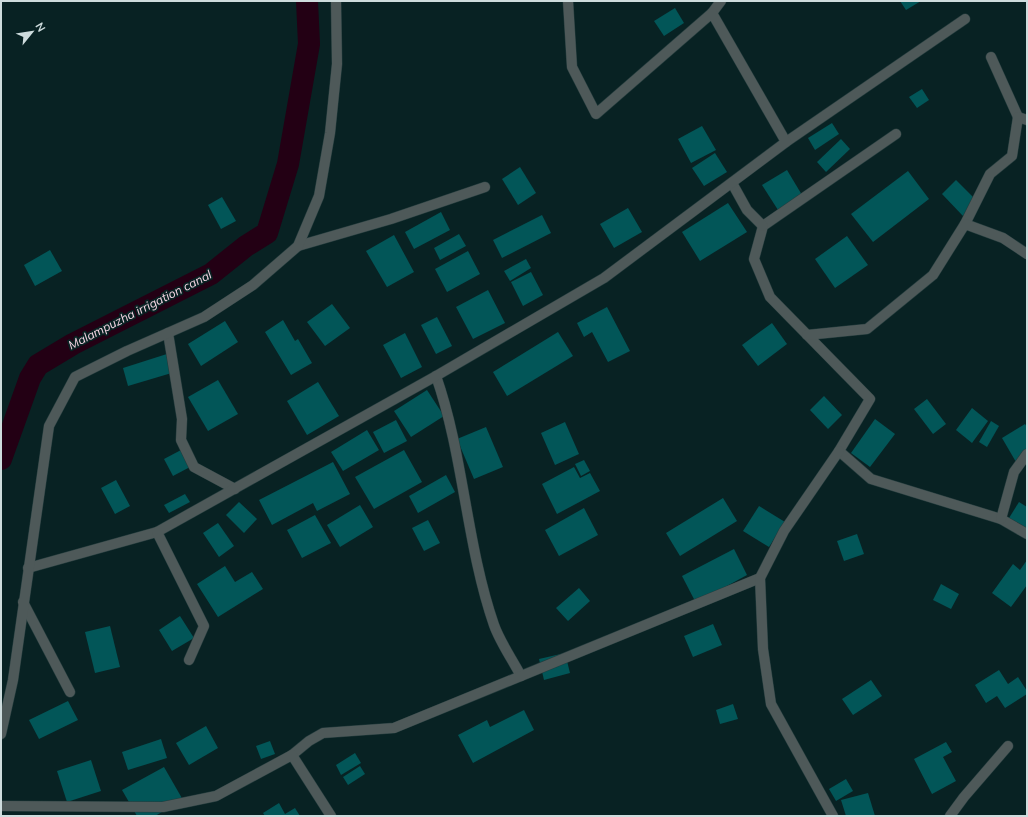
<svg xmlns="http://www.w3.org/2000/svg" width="1028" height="817" font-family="Mulish,sans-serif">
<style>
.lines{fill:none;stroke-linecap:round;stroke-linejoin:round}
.canal{stroke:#230014;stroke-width:22}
.building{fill:#025658}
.minor-casing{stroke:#243c3d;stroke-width:11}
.minor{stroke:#4e5959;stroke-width:10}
.labels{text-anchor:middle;stroke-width:3.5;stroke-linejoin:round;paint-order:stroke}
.water-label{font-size:12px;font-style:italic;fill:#f7d7e5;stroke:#082223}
</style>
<rect width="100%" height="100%" fill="#082223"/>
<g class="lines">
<!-- canal -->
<polyline class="canal" points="1,459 30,378 38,365 73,344 211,274 246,246 267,233 288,164 309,44 307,1"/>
</g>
<!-- building -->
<g class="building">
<polygon points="900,1 921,1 906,10"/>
<polygon points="675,8 684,23 664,36 654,21"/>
<polygon points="922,89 929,100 917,108 909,97"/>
<polygon points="832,123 839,134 815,150 808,138"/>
<polygon points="702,126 716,150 691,163 678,139"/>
<polygon points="841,139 850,149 826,172 817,162"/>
<polygon points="715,153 727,172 704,186 692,168"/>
<polygon points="520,167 536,193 518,205 502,179"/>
<polygon points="787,170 802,195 778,210 762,185"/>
<polygon points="908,171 929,199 873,242 851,214"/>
<polygon points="956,180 977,201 963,216 942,194"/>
<polygon points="222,197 236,221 221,229 208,205"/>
<polygon points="728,203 747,232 700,261 682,232"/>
<polygon points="628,208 642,232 614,248 600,224"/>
<polygon points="441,212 450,230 414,249 405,232"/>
<polygon points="542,215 551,233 502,258 493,240"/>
<polygon points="459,234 466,246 440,260 434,248"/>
<polygon points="394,235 414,272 387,287 366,251"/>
<polygon points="847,236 868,265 835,288 815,259"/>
<polygon points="50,250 62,271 35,286 24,265"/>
<polygon points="468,251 480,274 447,292 435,269"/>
<polygon points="526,259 531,268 510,281 504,271"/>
<polygon points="531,272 543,295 523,306 511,282"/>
<polygon points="488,290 505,323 473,339 456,307"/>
<polygon points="332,304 350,328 325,346 307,322"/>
<polygon points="607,307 630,351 608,362 592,332 584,337 577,323"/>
<polygon points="437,317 452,346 436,354 421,325"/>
<polygon points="283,320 295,341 298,339 312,363 291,375 265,332"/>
<polygon points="225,321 238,342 201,366 188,344"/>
<polygon points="772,323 787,344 758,366 742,345"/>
<polygon points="558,332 573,356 507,396 493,372"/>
<polygon points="405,333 422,367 401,378 383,345"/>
<polygon points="170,353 175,372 128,386 123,368"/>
<polygon points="218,380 238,414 208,431 188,397"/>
<polygon points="318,382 339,416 307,435 287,401"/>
<polygon points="427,390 444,416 411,437 394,411"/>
<polygon points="824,396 842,415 828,429 810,410"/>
<polygon points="927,399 946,424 933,434 914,409"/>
<polygon points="972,408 988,421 972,443 956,430"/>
<polygon points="875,419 895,434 870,467 851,453"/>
<polygon points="396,420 407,441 384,453 373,432"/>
<polygon points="991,421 999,426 987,447 979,442"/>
<polygon points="565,422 579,454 555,465 541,433"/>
<polygon points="1025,424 1027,427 1027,455 1016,462 1002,438"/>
<polygon points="486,427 503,467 474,479 457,439"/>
<polygon points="367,430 379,450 343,471 331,452"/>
<polygon points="181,450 190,467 173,476 164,459"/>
<polygon points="404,450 422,482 374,509 355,477"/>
<polygon points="584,460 590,471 581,476 575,464"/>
<polygon points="333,462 350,494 317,511 313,503 272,525 259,500"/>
<polygon points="574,467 580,478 590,473 600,491 557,514 542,484"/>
<polygon points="446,475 455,492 418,513 409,496"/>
<polygon points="116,480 130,506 115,514 101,488"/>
<polygon points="185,494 190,502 169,513 164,505"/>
<polygon points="723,498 737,521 680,556 666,533"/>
<polygon points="239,502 257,519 244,533 226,515"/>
<polygon points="1019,502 1027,507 1027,530 1009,518"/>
<polygon points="360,505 373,527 340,547 327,525"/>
<polygon points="759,506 785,522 769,547 743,531"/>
<polygon points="584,508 598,535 559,556 545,530"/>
<polygon points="315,515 331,543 302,558 287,530"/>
<polygon points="428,520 440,543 424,551 412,528"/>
<polygon points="218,523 234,546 219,557 203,533"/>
<polygon points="857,534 864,554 844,561 837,541"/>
<polygon points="734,549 747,575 696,603 682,576"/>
<polygon points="1027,560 1027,585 1011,607 992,593 1013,564 1020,570"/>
<polygon points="225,566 235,582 252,572 263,589 218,617 197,584"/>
<polygon points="941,584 959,594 951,609 933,600"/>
<polygon points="579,588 590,601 568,621 556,608"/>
<polygon points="180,616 194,638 172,651 159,630"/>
<polygon points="713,624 722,645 693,657 684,636"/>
<polygon points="110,626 120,667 95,673 85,632"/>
<polygon points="565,653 570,673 544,680 539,659"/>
<polygon points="999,670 1008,684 1018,677 1027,691 1027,694 1005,708 997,696 986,703 975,685"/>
<polygon points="871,680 882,696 853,715 842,699"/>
<polygon points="68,701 78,720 39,739 29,720"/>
<polygon points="733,704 738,719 720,724 716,710"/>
<polygon points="524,710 534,730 473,763 458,735 487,720 490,727"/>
<polygon points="206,726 218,748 189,765 176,743"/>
<polygon points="161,739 167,758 128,770 122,752"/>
<polygon points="270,741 275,754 261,759 256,746"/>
<polygon points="946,742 952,752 943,757 956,781 932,794 914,759"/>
<polygon points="355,753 361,763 341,775 336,765"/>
<polygon points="91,760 101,791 67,802 57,771"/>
<polygon points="360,766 365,774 348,785 343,777"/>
<polygon points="164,767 183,800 155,816 137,816 122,790"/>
<polygon points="846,779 853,791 836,801 829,789"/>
<polygon points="868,793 875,816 846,816 841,800"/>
<polygon points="279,803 285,814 295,808 300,816 265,816 263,813"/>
</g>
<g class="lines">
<defs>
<g id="minor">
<polyline points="712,13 721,1"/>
<polyline points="991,57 1018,117"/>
<polyline points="896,134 763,226 754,259 770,297 870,399 839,451 871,479 1001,519 1027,534"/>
<polyline points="786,142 965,19"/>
<polyline points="732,183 747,210 763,226"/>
<polyline points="965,224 990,174 1012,156 1018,117 1027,120"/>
<polyline points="298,246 391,219 485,187"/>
<polyline points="168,333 182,419 181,440 194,467 235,489"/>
<polyline points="807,335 867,329 933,275 965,224 1003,238 1027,254"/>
<path d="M436,376C464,456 466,544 494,625C500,642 512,659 521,676"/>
<polyline points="1001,519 1014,472 1027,454"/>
<polyline points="28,568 157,532"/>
<polyline points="23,602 70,692"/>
<polyline points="189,660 204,626 157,532 436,376 604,278 786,142 712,13 596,114 572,67 568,1"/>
<polyline points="1,734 13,680 49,426 75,377 127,351 204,317 253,285 298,246 319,196 330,133 337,64 336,1"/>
<polyline points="292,755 309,741 323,733 394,728 760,578"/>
<polyline points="1,806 163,807 216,796 292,755 331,816"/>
<polyline points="833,816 771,704 763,649 760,578 784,531 839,451"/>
<polyline points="950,816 964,797 1008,746"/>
</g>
</defs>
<!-- minor casing -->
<use href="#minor" class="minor-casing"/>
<!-- minor -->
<use href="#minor" class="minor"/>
</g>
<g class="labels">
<!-- water labels -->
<g class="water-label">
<text transform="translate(140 310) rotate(-27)" y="4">Malampuzha irrigation canal</text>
</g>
</g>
<!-- border -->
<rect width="1028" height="817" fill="none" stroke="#cedcdd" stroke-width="4"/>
<!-- north arrow -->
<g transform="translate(32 32) rotate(60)" stroke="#082223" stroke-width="3" paint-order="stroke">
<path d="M0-3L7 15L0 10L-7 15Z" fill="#cedcdd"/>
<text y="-6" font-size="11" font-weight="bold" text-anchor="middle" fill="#cedcdd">N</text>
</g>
</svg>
